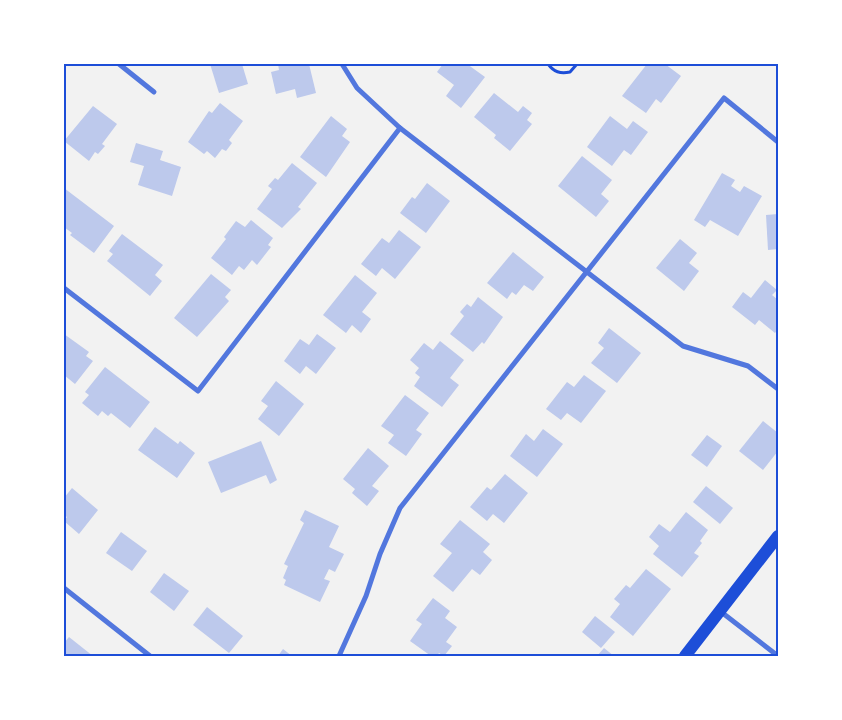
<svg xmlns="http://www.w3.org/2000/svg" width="842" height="720" font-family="'Libre Baskerville',serif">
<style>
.building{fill:#bdc9ec}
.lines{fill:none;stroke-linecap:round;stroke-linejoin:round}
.path{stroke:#1d4ed8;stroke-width:3}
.minor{stroke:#5277de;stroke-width:5}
.primary{stroke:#1d4ed8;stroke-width:12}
.neatline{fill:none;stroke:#1d4ed8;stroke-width:2}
</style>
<rect width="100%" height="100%" fill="#f2f2f2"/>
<!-- building -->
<g class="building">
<polygon points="210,64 242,64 248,84 219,93"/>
<polygon points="278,64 309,64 316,93 297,98 295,89 276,94 271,72 279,70"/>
<polygon points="443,64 467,64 485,77 461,108 446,96 454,85 437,72"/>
<polygon points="647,64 665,64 681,76 661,103 656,99 646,113 622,96"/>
<polygon points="494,93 518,112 523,106 532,113 527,120 532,124 510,151 494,138 496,135 474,117"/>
<polygon points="220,103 243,121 229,140 232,143 226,151 222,149 215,158 207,151 204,154 188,142 209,111 212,113"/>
<polygon points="93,106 117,124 102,144 105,146 98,154 95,152 89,161 64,141"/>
<polygon points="331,116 347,129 342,136 350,142 326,177 300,157"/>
<polygon points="610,116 627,129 633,121 648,132 631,155 624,150 612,166 587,147"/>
<polygon points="136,143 163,151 160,160 181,167 172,196 138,185 144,166 130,162"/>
<polygon points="582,156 612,180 601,194 609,201 596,217 558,186"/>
<polygon points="292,163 317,183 298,207 301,209 282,228 257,209 272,189 268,186 275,178 278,180"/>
<polygon points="722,173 735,180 731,186 740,192 744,186 762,196 738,236 710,220 705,227 694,220"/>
<polygon points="427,183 450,201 426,233 400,213 412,197 415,199"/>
<polygon points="64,188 114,226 94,253 70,235 72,233 64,227"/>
<polygon points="778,214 778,249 768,250 766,215"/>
<polygon points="251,220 273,238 268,245 271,247 257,265 252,260 244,270 239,266 232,275 211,258 226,239 224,237 236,221 245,227"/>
<polygon points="399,230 421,247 395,279 382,268 376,276 361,264 382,238 389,243"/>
<polygon points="122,234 163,265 155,275 162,281 150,296 107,261 113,254 109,251"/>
<polygon points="680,239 697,253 689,263 699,271 684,291 656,268"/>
<polygon points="513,252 544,277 533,291 524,285 516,295 512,292 507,299 487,283"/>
<polygon points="211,274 231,290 225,297 229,301 197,337 174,318"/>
<polygon points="355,275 377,293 362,312 371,319 361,333 352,325 346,333 323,315"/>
<polygon points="765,280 777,290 772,295 778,300 778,329 775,333 759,320 755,325 732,307 743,292 751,298"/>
<polygon points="478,297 503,317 484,344 482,342 473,352 450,334 464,316 460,312 467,304 471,307"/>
<polygon points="609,328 641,353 617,383 591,363 604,348 598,343"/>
<polygon points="64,334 89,352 86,356 93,361 75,384 64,375"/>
<polygon points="317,334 336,348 316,374 306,366 300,374 284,361 300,339 309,345"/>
<polygon points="440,341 464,360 450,378 459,385 442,407 414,386 420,377 415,373 419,368 410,360 424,343 433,350"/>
<polygon points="105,367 150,402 130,428 111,413 108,416 102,411 98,416 82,403 89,395 85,392"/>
<polygon points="584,375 606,391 581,423 567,413 561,420 546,409 567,382 574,387"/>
<polygon points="276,381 304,404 279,436 258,419 268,406 261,401"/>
<polygon points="405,395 429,413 416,430 422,434 406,456 388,443 394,435 381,426"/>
<polygon points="763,421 778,433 778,451 763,470 739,451"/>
<polygon points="155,427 178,444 180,441 195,453 177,478 138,450"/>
<polygon points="543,429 563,444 537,477 510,456 526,434 534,441"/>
<polygon points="707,435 722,446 707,467 691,455"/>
<polygon points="261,441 277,480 270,484 266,475 221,493 208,462"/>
<polygon points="368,448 389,466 372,486 379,491 367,506 352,493 355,489 343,479"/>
<polygon points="505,474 528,493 504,523 493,514 487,521 470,507 487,487 491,490"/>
<polygon points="706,486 733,508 720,524 693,502"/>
<polygon points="72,488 98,510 79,534 64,521 67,517 64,515 64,498"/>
<polygon points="305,510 339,526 329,547 344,554 335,572 329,569 324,579 330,581 320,602 284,585 286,580 283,578 288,566 284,564 304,523 300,520"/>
<polygon points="686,512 708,530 700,541 702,543 694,553 699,556 682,577 653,554 659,546 649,537 659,524 670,532"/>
<polygon points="460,520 490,544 483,552 492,560 480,575 472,569 453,592 433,576 452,553 440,544"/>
<polygon points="121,532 147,551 132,571 106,553"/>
<polygon points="646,569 671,589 633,636 610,617 620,604 614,599 626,585 630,588"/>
<polygon points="164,573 189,591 174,611 150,592"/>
<polygon points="433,598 450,611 445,618 457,627 446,642 452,646 444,656 439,653 437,656 431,656 410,641 422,624 416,620"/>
<polygon points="207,607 243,636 229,653 193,625"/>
<polygon points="595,616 615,632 601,648 582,632"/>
<polygon points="69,637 93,656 64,656 64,643"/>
<polygon points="604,648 614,656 597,656"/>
<polygon points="283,649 292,656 278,656"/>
</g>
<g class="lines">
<!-- path -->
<path class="path" d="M548,64C554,72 560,74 570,72L577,64"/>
<!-- minor -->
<g class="minor">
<polyline points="119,64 154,92"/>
<polyline points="342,64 357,88 400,128 683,346 748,366 778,389"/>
<polyline points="64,288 198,391 400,128"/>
<polyline points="64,588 150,656"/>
<polyline points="720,611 778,656"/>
<polyline points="339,656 366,596 380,554 400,508 724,98 778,142"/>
</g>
<!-- primary -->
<polyline class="primary" points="685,656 778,536"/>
</g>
<!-- border -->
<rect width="842" height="720" fill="none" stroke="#ffffff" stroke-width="130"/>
<rect x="65" y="65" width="712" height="590" class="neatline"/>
</svg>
